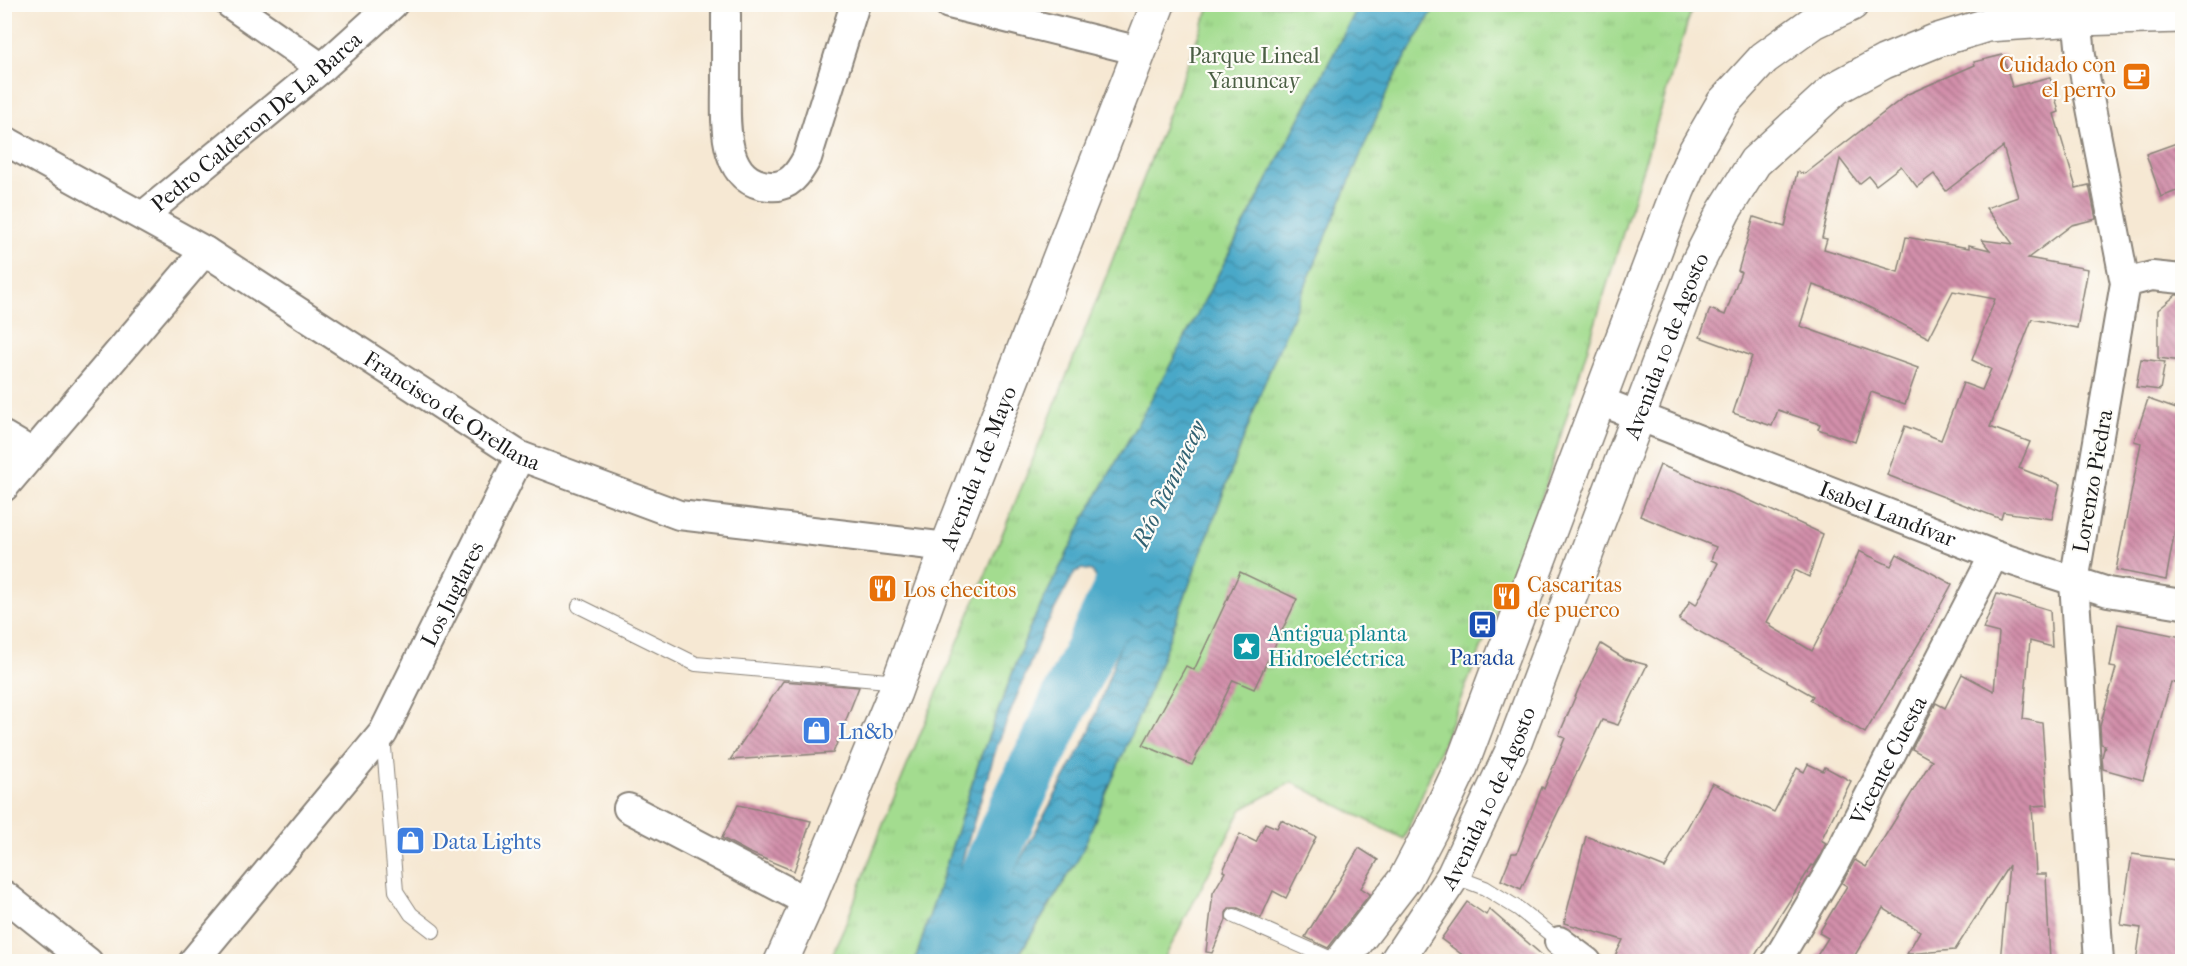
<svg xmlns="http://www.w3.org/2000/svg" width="2187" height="966" font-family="'IM FELL French Canon',serif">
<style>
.park{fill:url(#park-tufts);stroke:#607c56;stroke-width:1.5}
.water{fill:url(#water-waves);stroke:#326272;stroke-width:1.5}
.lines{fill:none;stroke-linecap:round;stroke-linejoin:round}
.river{stroke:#49a8c8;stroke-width:51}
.building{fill:url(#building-back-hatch);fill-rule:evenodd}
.lane-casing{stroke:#898278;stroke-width:16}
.street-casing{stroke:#898278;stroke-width:32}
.secondary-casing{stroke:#898278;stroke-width:36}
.lane{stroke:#fff;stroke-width:14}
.street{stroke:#fff;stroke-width:28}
.secondary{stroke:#fff;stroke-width:33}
.labels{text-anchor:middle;stroke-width:4.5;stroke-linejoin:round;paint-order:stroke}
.park-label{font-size:22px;fill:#4b5f44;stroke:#fdfcf7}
.food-label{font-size:22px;fill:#c56008;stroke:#fdfcf7;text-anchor:start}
.street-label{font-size:22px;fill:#1c1c1c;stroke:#fdfcf7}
.culture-label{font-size:22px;fill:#0d838f;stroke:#fdfcf7;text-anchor:start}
.transit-label{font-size:22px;fill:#164399;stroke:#fdfcf7}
.shop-label{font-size:22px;fill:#366cbe;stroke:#fdfcf7;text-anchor:start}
.water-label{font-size:24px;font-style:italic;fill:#326272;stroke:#fdfcf7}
</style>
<defs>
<pattern id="park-tufts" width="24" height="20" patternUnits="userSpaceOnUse" patternTransform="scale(1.5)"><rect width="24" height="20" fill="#a3dc8f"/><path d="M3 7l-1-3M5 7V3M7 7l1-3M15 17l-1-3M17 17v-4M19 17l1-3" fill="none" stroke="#8cbc7b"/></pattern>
<pattern id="water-waves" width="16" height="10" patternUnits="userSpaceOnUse" patternTransform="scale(1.5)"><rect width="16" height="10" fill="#49a8c8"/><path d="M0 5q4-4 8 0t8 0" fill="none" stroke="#3c88a2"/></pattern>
<pattern id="building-back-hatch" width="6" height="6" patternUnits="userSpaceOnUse" patternTransform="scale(1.5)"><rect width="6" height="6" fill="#d28faa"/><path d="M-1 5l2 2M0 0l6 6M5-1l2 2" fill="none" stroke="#aa748a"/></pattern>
</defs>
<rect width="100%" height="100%" fill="#fdfcf7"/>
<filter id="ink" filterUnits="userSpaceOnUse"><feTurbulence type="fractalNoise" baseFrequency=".0167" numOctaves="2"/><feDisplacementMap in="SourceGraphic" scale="12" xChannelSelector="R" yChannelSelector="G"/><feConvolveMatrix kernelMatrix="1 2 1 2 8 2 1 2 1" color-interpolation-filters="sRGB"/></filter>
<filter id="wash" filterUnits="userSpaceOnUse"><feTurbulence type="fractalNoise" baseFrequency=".008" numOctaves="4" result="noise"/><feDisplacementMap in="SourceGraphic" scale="24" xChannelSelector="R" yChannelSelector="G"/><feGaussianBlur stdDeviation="1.35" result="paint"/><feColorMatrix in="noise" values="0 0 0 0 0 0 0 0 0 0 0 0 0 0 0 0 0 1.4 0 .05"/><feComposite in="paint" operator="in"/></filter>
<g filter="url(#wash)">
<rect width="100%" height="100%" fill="#f6e8d3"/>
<!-- park -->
<g class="park">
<polygon points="1210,5 1359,5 1177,353 1087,514 1029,629 980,759 915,961 828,962 847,921 882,827 1047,425 1107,274"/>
<polygon points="1436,5 1693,5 1540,503 1404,839 1292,782 1242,809 1163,961 1015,962 1080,856 1152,685 1262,389 1390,85"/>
</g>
<!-- water -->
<polygon class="water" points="1359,5 1436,5 1390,85 1262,389 1152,685 1080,856 1015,961 965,961 1089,733 1123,637 1125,628 1121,618 1092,571 1082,569 1075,572 1043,631 997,746 961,864 949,924 947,961 915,961 980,759 1029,629 1087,514 1177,353"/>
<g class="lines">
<!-- river -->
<polyline class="river" points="947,962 1012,813 1141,542"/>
</g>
<g id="blocks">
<!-- building -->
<g class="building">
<path d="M2003,55L2012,87L2050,77L2059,112L2054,114L2076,188L2089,185L2096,219L2072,225L2028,258L2088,269L2077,328L2032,319L1990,427L2030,442L2019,468L2060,484L2052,519L2003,512L2001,519L1887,475L1905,426L1941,440L1963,383L1982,390L1991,369L1972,360L1995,299L1953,291L1929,338L1851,298L1813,285L1800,326L1918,368L1905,404L1871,392L1855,442L1818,429L1820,424L1778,410L1772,426L1733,413L1752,356L1700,337L1710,309L1725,315L1741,272L1738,271L1754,217L1785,227L1797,172L1805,174L1908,94L1975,65L1974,62ZM2003,147L2018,197L1986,208L2013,244L1982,240L1990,250L1969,245V248L1906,237L1898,272L1824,249L1827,239L1822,238L1840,159L1859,184L1869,176L1876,185L1901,166L1917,187L1934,174L1946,191Z"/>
<polygon points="2182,141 2182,189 2161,197 2146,154"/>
<polygon points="2176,295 2182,295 2182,361 2158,358 2158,310"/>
<polygon points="2141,359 2165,362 2160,390 2136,387"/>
<polygon points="2148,399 2182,411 2182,490 2166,580 2116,570 2141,443 2134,441"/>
<polygon points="1660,465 1742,497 1823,534 1809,577 1795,570 1767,622 1771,624 1770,626 1812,651 1844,590 1859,551 1891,566 1897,554 1952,584 1927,630 1865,733 1810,700 1813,696 1679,620 1690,601 1696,605 1718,563 1711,560 1716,547 1640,516"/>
<polygon points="1240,572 1297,599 1254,689 1233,680 1192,765 1143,745 1186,666 1194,670"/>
<polygon points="1997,594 2050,610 2052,647 2030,641 2023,719 2042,723 2048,805 2032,806 2036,874 2046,874 2050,962 2000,962 2009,865 1955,950 1907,954 1920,931 1883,908 1851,962 1813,962 1828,938 1819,933 1847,886 1842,883 1855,860 1866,867 1932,760 1912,749 1936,703 1945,708 1962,674 1994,691 1999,633 1983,629"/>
<polygon points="2118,624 2182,637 2182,684 2171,682 2143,780 2103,769 2102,757 2105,745 2101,744 2100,726 2116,668 2110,667"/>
<polygon points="1601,644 1625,659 1647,665 1618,725 1602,720 1521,889 1501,880 1512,853 1517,853 1542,787 1544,789 1565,738 1559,735 1579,688"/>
<polygon points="783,681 859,687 833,753 730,760"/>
<polygon points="1808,764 1823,771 1825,767 1851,781 1821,840 1826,843 1819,858 1814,866 1812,865 1751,962 1612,962 1623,940 1564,923 1586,836 1665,868 1712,783 1774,812 1797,768 1804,772"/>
<polygon points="738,805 811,821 794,871 748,852 722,838"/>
<polygon points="1281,820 1316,837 1286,898 1273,891 1261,918 1238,908 1229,908 1226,913 1226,920 1212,953 1206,952 1213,893 1225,872 1223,871 1240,834 1256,842 1265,823 1277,828"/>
<polygon points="1359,848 1378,860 1361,888 1370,894 1328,948 1305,937"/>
<polygon points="2132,854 2175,860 2174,865 2182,866 2182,962 2136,962 2141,928 2121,925"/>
<polygon points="1467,902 1486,915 1489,909 1550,962 1472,962 1441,939"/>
</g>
</g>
</g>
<g filter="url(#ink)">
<use href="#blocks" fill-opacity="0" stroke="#898278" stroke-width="1.5"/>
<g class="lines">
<defs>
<g id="lane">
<polyline points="579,606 696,664 899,682"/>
<polyline points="383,735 396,891 411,914 433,931"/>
<polyline points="1453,876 1485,888 1519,909 1559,941"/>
<polyline points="1234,916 1338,962"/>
</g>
<g id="street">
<polyline points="230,4 322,68"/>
<polyline points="949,4 1140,51"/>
<polyline points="2076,4 2081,56 2125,283 2074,582 2099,962"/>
<path d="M726,14C726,37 726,60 726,83C726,118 720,183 770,186C789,188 799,173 807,158L855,4"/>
<path id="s1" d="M4,140L205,251L520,456L679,515L947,547"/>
<path id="s2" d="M144,215L322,68L393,4"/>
<polyline points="2125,283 2152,276 2182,279"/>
<path id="s3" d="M1600,401L1994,555L2108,592L2182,604"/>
<polyline points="4,436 33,453"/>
<polyline points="4,487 205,251"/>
<polyline points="628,808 808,902"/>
<polyline points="4,895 88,962"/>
<polyline points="1559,941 1587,962"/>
<path id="s4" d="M193,962L383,733L520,456"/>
<path id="s5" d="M1776,962L1833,866L1994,555"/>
</g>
<g id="secondary">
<path id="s6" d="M781,962L808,902L895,692L947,547L1158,4"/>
<polyline points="1341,962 1405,879 1436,820 1461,767 1678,190 1694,153 1723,103 1764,58 1814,22 1852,4"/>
<path id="s7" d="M1396,962L1453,876L1511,753L1693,272L1724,211L1755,162L1836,88L1884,62L1935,41L1987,25L2077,19L2182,16"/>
</g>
</defs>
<!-- lane casing -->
<use href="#lane" class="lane-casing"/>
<!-- street casing -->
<use href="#street" class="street-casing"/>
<!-- secondary casing -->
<use href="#secondary" class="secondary-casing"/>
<!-- lane -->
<use href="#lane" class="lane"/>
<!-- street -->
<use href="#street" class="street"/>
<!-- secondary -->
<use href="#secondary" class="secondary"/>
</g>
</g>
<!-- icons -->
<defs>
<symbol id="cafe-square" viewBox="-11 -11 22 22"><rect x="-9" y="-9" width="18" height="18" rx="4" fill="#e8710a" stroke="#fdfcf7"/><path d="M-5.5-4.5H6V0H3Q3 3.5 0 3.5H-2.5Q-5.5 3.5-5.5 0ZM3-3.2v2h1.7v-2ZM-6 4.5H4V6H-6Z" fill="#fff"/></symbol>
<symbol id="restaurant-square" viewBox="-11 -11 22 22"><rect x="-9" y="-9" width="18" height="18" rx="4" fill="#e8710a" stroke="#fdfcf7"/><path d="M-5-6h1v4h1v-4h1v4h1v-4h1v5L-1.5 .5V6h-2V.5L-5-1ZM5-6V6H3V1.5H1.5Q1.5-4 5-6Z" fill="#fff"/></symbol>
<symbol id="bus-square" viewBox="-11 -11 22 22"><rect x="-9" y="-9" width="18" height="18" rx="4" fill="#1a4fb4" stroke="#fdfcf7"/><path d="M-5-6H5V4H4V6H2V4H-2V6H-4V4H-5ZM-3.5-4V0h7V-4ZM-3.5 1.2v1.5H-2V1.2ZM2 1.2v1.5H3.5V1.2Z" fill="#fff"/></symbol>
<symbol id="sight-square" viewBox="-11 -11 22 22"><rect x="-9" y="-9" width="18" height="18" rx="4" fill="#0f9aa8" stroke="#fdfcf7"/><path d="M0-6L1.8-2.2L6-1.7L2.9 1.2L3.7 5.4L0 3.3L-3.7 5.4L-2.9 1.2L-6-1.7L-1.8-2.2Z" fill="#fff"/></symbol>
<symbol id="shop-square" viewBox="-11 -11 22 22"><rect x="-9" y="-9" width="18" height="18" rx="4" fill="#3f7fe0" stroke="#fdfcf7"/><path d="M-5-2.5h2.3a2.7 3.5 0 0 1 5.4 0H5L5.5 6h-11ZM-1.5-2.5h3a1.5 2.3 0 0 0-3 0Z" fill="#fff"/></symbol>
</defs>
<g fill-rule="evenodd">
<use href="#cafe-square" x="2120" y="60" width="33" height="33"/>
<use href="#restaurant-square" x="866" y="572" width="33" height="33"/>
<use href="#restaurant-square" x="1490" y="580" width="33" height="33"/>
<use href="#bus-square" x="1466" y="608" width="33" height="33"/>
<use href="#sight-square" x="1230" y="630" width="33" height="33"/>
<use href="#shop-square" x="800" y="714" width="33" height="33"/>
<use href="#shop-square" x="394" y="824" width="33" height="33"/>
</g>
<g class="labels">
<!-- park labels -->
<g class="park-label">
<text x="1254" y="63">Parque Lineal<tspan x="1254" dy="25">Yanuncay</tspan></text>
</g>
<!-- food labels -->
<g class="food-label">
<text x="2116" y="72" text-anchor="end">Cuidado con<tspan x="2116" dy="25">el perro</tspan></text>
<text x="1527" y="592">Cascaritas<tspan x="1527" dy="25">de puerco</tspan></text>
<text x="903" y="597">Los checitos</text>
</g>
<!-- street labels -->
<g class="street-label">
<text dy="8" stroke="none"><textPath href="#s2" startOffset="146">Pedro Calderon De La Barca</textPath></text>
<text dy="8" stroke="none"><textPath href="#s7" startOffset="675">Avenida 10 de Agosto</textPath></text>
<text dy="8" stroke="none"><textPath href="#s1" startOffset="524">Francisco de Orellana</textPath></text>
<text dy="8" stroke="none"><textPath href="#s6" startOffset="532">Avenida 1 de Mayo</textPath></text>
<text transform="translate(2092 481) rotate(-80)" y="8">Lorenzo Piedra</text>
<text dy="8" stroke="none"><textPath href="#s3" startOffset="309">Isabel Landívar</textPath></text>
<text dy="8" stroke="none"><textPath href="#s4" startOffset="453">Los Juglares</textPath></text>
<text dy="8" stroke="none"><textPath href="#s5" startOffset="231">Vicente Cuesta</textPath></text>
<text dy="8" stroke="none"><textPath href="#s7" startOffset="189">Avenida 10 de Agosto</textPath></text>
</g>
<!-- culture labels -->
<g class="culture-label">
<text x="1268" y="641">Antigua planta<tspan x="1268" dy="25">Hidroeléctrica</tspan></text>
</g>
<!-- transit labels -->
<g class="transit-label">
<text x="1482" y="665">Parada</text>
</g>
<!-- shop labels -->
<g class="shop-label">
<text x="838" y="739">Ln&amp;b</text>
<text x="432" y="849">Data Lights</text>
</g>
<!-- water labels -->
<g class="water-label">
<text transform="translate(1169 484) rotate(-64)" y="8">Río Yanuncay</text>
</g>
</g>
<!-- margin -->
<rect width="2187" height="966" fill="none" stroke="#fdfcf7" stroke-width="24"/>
</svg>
